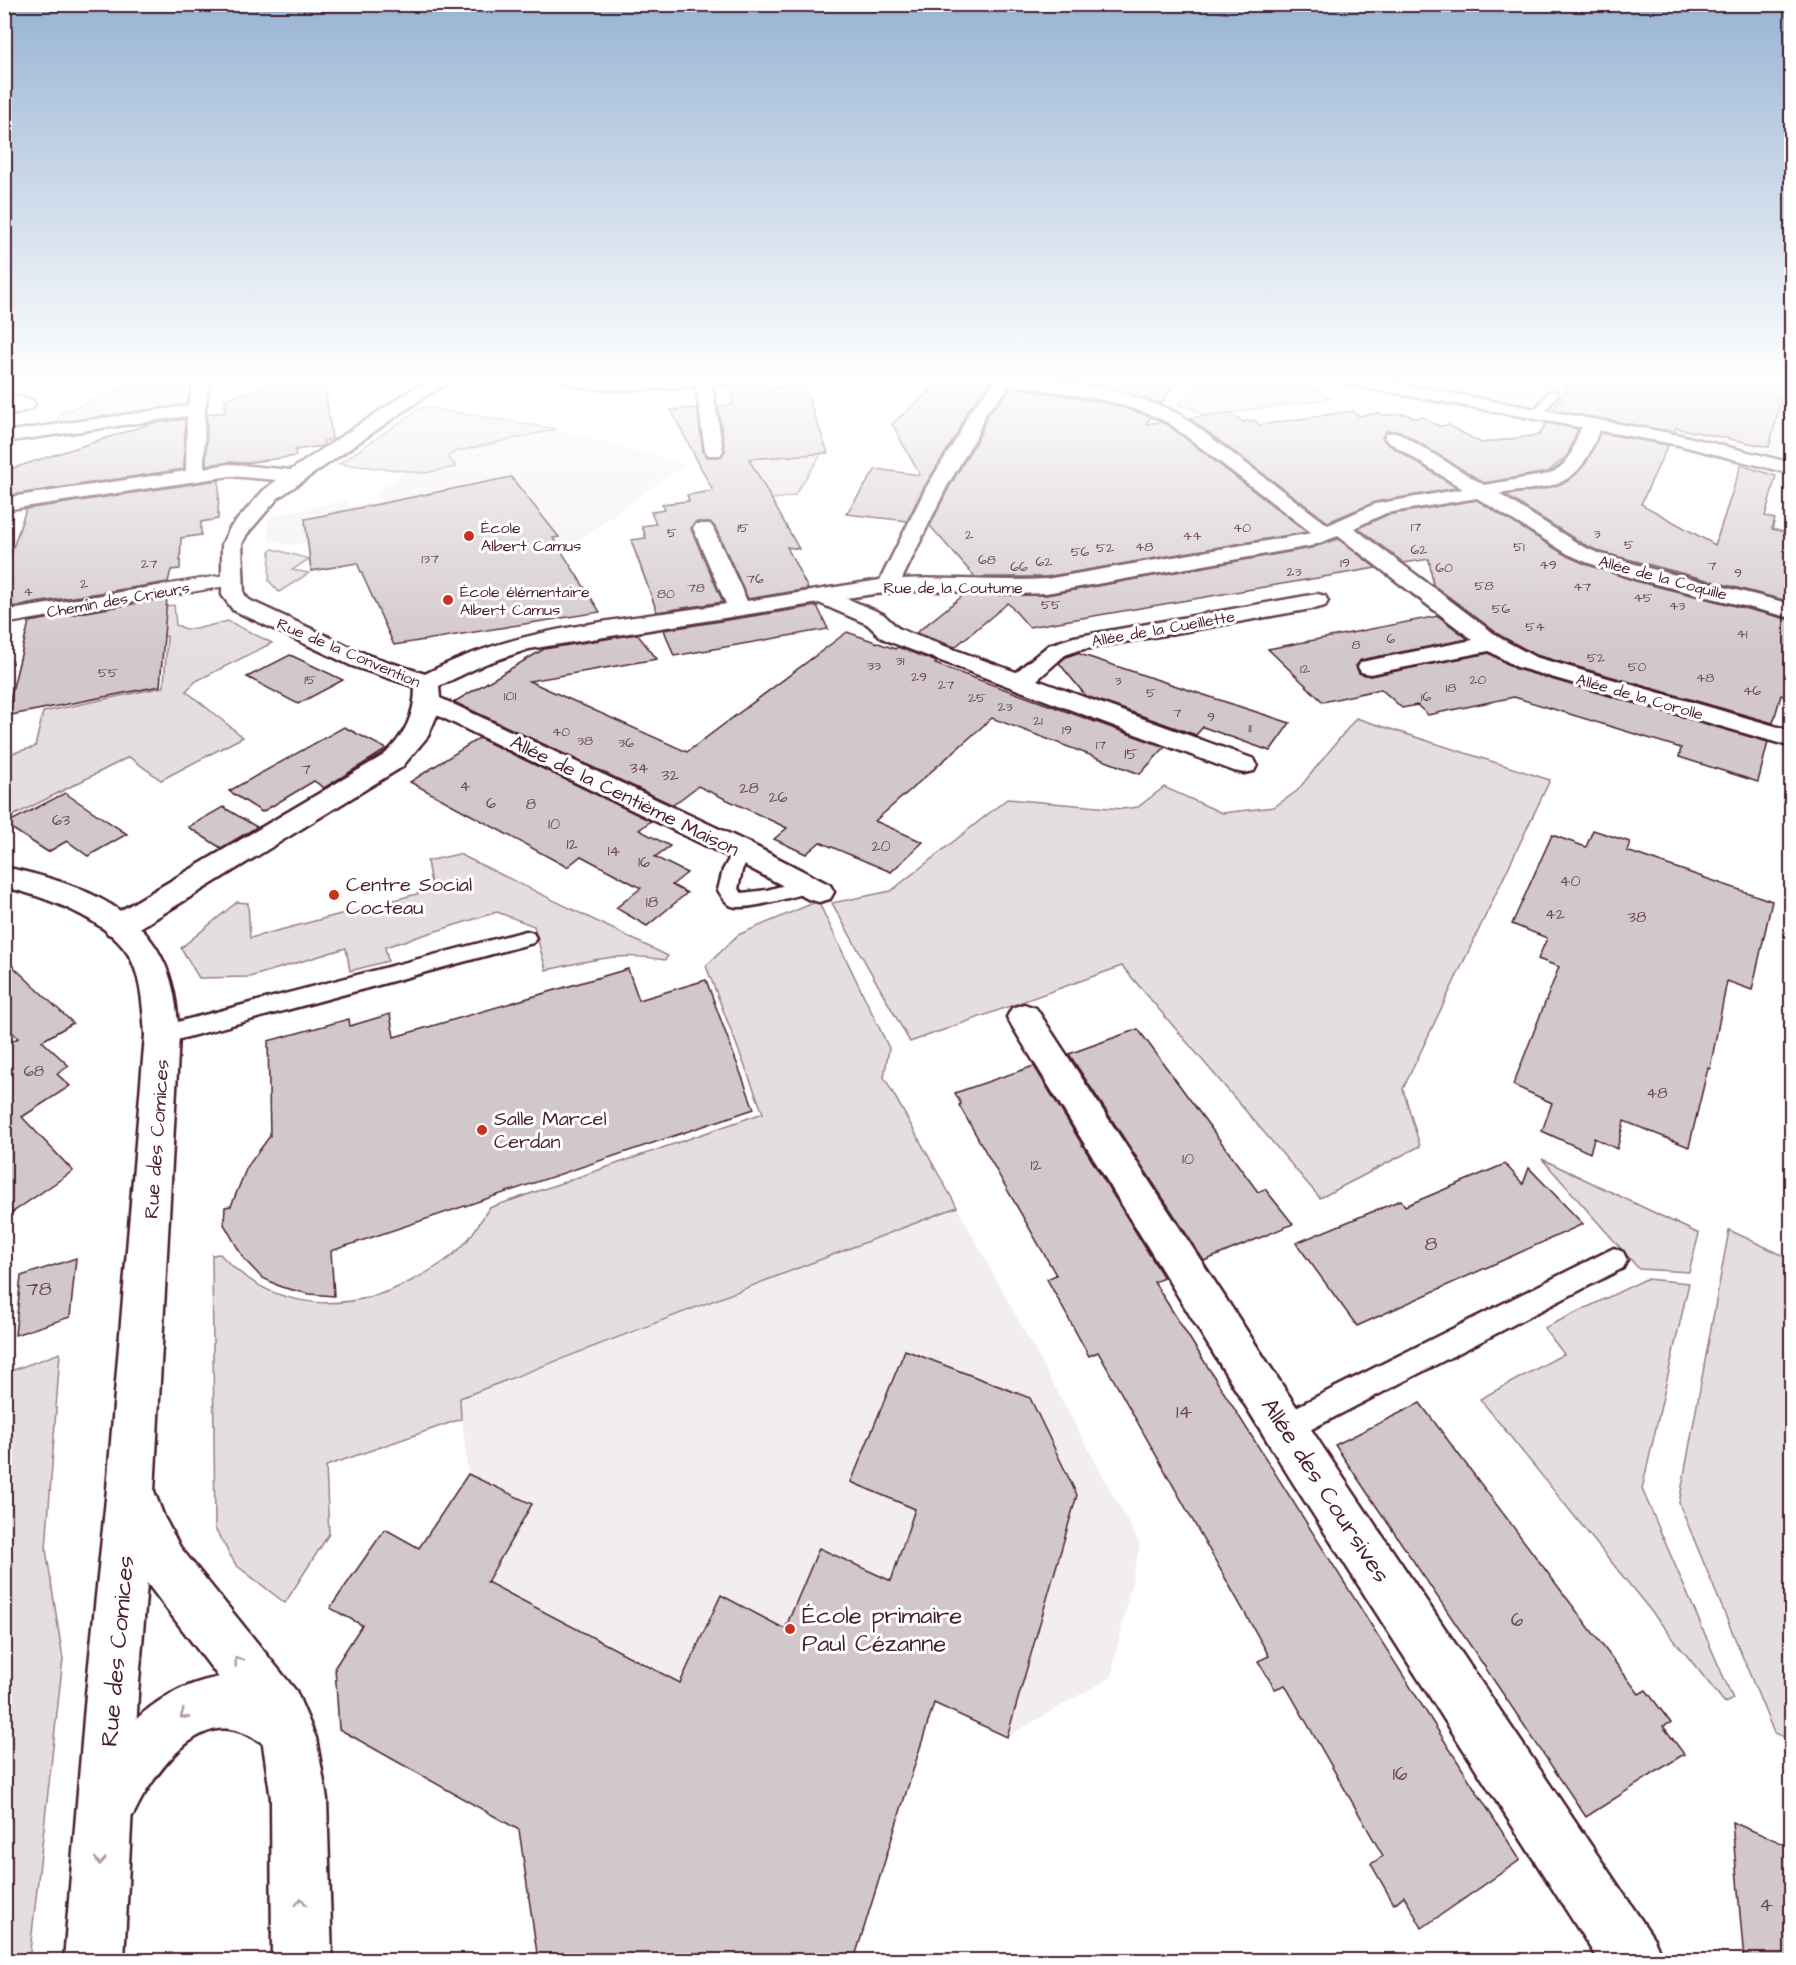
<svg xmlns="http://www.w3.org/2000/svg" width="1796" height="1965" font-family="'Architects Daughter',sans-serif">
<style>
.built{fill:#f2eeef}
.green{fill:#e5dee0;stroke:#987e86;stroke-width:1.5}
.building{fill:#d2c7cb;stroke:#4a1f2b;stroke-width:1.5}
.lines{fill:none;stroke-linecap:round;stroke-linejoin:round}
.service-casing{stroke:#4a1f2b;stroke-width:5}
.pedestrian-casing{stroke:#4a1f2b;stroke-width:4}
.minor-casing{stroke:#4a1f2b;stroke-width:5}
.tertiary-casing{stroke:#4a1f2b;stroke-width:5}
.service{fill:#fff;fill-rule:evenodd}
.pedestrian{fill:#fff;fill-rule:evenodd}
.minor{fill:#fff;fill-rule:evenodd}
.tertiary{fill:#fff;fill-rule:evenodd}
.oneway{stroke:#ae9aa0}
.poi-dot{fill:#c8321e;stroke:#fff;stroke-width:2}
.labels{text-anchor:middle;stroke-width:6;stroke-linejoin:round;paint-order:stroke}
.far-number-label{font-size:14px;fill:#6c4953}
.far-poi-label{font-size:16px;fill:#4a1f2b;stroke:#fff;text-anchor:start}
.far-street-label{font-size:16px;fill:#4a1f2b;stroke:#fff}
.number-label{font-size:16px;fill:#6c4953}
.street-label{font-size:20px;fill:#4a1f2b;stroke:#fff}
.poi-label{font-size:20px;fill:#4a1f2b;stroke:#fff;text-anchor:start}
.near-number-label{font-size:20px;fill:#6c4953}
.near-street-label{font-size:24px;fill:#4a1f2b;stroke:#fff}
.near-poi-label{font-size:24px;fill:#4a1f2b;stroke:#fff;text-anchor:start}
</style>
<rect width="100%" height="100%" fill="#fff"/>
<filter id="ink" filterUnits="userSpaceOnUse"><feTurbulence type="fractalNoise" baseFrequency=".0167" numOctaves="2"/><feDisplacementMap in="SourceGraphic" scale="12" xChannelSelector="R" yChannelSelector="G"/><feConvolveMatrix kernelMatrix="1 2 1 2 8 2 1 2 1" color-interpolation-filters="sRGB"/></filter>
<g filter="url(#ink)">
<!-- built -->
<g class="built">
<polygon points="1294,379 1791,379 1791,418 1783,452 1761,469 1701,455"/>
<polygon points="557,429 685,464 543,565 466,633 390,645 391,619 352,532 292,545 270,540 267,523 274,515 346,500 350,507 381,500 376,494 405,471 425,473 456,468 447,457 454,452"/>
<polygon points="957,1207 1140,1544 1111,1677 1007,1737 934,1704 854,1960 538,1960 519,1830 384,1756 531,1505 468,1474 460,1399"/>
</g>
<!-- green -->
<g class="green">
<polygon points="145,379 189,379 179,407 58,422 59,414"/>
<polygon points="1204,379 1294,379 1331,399 1203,416 1192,408 1178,405"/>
<polygon points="422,407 557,429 454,452 448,457 456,467 425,473 339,464"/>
<polygon points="822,453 794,496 754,502 743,459"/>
<polygon points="273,549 309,559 292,570 309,573 279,592 269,581 270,551"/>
<polygon points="174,605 176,625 186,629 196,629 228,621 272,643 196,681 186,691 243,737 161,780 129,757 5,820 5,755 35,747 43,712 164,687 167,636 145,639 150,608"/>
<polygon points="1356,718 1550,780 1403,1089 1420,1146 1320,1198 1122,966 910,1042 832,903 891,891 1007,799 1122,809 1138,807 1164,787 1222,813 1274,807 1297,791"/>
<path d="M459,854L668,956L665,960C620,951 589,961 546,970L534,926L497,912L385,947L388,961L350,971L346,948L250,977L199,978L181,948L237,902L248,903L250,938L432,890L427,861Z"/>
<path d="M818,901L889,1048L884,1077L957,1207L460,1398L461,1419L326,1466L329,1534L285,1603L236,1565L215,1529L212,1255L220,1254C273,1312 346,1315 413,1280C432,1270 451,1259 465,1243C474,1233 481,1220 489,1208L763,1113L706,966L738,935Z"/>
<polygon points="1542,1159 1699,1234 1689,1272 1639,1269"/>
<polygon points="1729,1230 1791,1259 1791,1740 1774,1733 1679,1503"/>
<polygon points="1646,1279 1689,1283 1642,1489 1733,1699 1725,1703 1480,1399 1564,1354 1544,1328"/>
<polygon points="60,1353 46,1549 63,1659 29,1960 5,1960 5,1373"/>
</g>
<!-- building -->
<g class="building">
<polygon points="287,379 324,379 332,439 324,441 323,446 295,450 296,456 246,463 230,462 206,465 207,414 225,412 225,399"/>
<polygon points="944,379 967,379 991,383 967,411 957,434 924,487 907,521 846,514 876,469 920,475 892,424"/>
<polygon points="1105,379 1178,379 1161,404 1099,386"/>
<polygon points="1572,379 1787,379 1769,447 1676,428 1674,432 1554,410"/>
<polygon points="766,382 768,388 804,386 828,453 749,459 799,549 787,547 808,589 748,599 715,527 710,522 696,522 691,529 723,602 657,612 631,540 646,538 642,526 656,524 651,512 665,510 662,504 689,501 687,495 713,491 671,410 697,408 703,452 708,457 720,457 725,451 718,406 733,405 729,386"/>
<polygon points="1012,387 1111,404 1151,417 1146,424 1161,422 1168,425 1307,532 1046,577 975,577 930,526 948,489 979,436 988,414"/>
<polygon points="1352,411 1359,416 1379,413 1383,415 1407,414 1414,418 1423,417 1438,426 1448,425 1481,443 1539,435 1546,423 1578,429 1567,456 1548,472 1484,483 1400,431 1387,431 1382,437 1386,443 1457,488 1375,502 1328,522 1189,418 1231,413 1243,422 1254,420 1260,425"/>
<polygon points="185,419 184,469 4,496 4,471 153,423"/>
<polygon points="1600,433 1668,445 1641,504 1715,545 1741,465 1776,476 1765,516 1775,519 1772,529 1789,533 1788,538 1791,539 1791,602 1601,552 1583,544 1505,495 1538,490 1566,482 1586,463"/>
<polygon points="511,477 559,537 553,538 600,612 394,645 357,563 311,571 305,519"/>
<polygon points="219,480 218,519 201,522 201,535 181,538 180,569 171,570 168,582 4,608 4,575 26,509"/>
<polygon points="1477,500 1567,556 1585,564 1635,581 1791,620 1791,698 1781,695 1773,723 1536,655 1501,636 1433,585 1429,559 1404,563 1358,528 1387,515"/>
<polygon points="1338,539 1376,568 1029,627 1008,603 955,647 916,633 965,594 1046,595 1311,548"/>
<polygon points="167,598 160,686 6,716 29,622"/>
<polygon points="817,606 828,629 674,656 664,630"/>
<polygon points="1438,616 1468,639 1361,660 1356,666 1359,673 1370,676 1489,653 1516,669 1768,742 1758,782 1679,757 1681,748 1514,697 1428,715 1417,705 1402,708 1381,689 1323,702 1268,649"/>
<polygon points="847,632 895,649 898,647 937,662 935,664 1165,747 1140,774 992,718 875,821 923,842 891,872 820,842 806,854 774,839 787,828 698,786 673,805 454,702 544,649 637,634 657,659 529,681 687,752"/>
<polygon points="1077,653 1149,677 1290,723 1270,751 1203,727 1196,735 1086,696 1059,663 1066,657"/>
<polygon points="290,655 301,660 343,680 298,704 247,677"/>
<polygon points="344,727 387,749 324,788 314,781 262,812 229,791"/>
<polygon points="479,738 651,821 639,830 670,846 655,857 687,873 672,885 687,893 647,926 616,908 641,888 581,856 567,867 410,782"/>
<polygon points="65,793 95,813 127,834 88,856 67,841 48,852 5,824"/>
<polygon points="223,807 257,827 221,848 188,827"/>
<polygon points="1593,830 1630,842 1627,851 1772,901 1752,990 1727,981 1710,1069 1708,1068 1689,1147 1624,1121 1617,1149 1594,1138 1590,1153 1542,1131 1552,1103 1513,1085 1559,967 1538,959 1547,938 1512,924 1552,835 1586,847"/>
<polygon points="4,958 73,1023 42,1041 69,1066 57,1074 70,1086 22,1117 73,1171 4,1218 4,1046 18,1038 4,1024"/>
<polygon points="628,969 639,1000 706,980 754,1109 331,1251 334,1296 309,1294 281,1287 261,1277 244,1259 224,1224 225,1207 231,1206 247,1167 270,1136 268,1041 349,1019 350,1026 390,1014 394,1037"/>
<polygon points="1138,1029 1258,1192 1265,1189 1293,1224 1204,1261 1069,1054"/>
<polygon points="1034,1066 1164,1278 1154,1282 1520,1860 1422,1928 1404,1896 1394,1904 1371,1864 1383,1856 1285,1685 1275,1689 1258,1661 1269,1656 1098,1352 1089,1356 1047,1279 1056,1275 959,1105 961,1104 955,1093"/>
<polygon points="1505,1164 1523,1184 1529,1168 1583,1224 1357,1326 1296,1243 1401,1200 1405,1206"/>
<polygon points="76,1258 70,1317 15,1335 21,1276"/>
<polygon points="905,1350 1030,1398 1077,1495 1007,1737 934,1703 854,1960 538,1960 519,1830 339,1729 335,1667 362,1625 330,1608 385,1529 419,1548 468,1474 532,1504 487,1582 680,1683 721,1595 785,1629 819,1548 891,1581 915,1509 851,1482"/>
<polygon points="1420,1403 1639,1694 1646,1690 1671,1723 1663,1726 1684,1754 1586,1817 1335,1445"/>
<polygon points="1732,1822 1791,1847 1791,1960 1744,1960"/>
</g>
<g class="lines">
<defs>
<g id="service">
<polygon points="1553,391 1558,394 1557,396 1541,416 1533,416 1532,414 1549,392"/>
<path d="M742,846L749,848L751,852L742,870L738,889L742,893L767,890L806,879L813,881L816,886L813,891C797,895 743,913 730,905C725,902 721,895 718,890L723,870L735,848Z"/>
<polygon points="526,931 533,933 536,938 533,943 162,1044 154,1041 151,1035 154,1029 162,1026"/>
<polygon points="1614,1248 1623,1252 1627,1260 1623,1268 1296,1437 1286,1441 1276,1437 1272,1427 1276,1417"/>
</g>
<polygon id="pedestrian" points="231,574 238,576 241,580 238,584 4,624 4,611"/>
<g id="minor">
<path d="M194,379H210L205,410L204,468L230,464L291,470L414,388L433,379H454L426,396L278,498L247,534L242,544L244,594L249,600L370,656L425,674C517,626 624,620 726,604L693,528L696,524H710L713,528L747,601L880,580L926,488L959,435L969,412L997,379C1061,379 1123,388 1181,415L1328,525L1375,504L1463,489L1387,441L1384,437L1387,433H1399L1484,485L1549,474C1577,461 1571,442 1586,420H1598L1601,424C1579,490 1561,484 1499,494L1582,546L1600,554L1652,569L1792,604V618L1636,579L1586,562L1568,554L1477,498L1386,513L1354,528L1500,638L1535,657L1792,731V747L1517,667L1489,651L1370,674L1361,672L1358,667L1361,662L1473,640L1338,536L1311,546L1046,593C1011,595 978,592 944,591C911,590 878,593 846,598L883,614L898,628L909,633L1016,672L1049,645L1074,637L1317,594L1325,596L1328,601L1325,606L1317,608L1079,650L1065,655L1037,680L1254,759L1257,765L1254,771L1244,773L1234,771L893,643L882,638L867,624L819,603L529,649L485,664L439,686L440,698L747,842L830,885L834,892L830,899L819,902L808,899L727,856L437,715L428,736L402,767L130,934L119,937L108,934L103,926L108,918L384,755C404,736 415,716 415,687L352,666L233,610L222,595V544L230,528L264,490L277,480L230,476L4,510V498L186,471L187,416L4,442V432L188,406ZM1011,385C1065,393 1119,398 1169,423L1312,533L1046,579C998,582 950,577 902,579L946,488L977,435L986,413Z"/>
<path d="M561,379L623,381L738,379L730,384L712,385L723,451L720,455H708L705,451L696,386C672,388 576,396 561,379Z"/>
<polygon points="4,394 33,400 35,404 33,408 4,418 4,407 9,405 4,404"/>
<polygon points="1024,1004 1036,1008 1322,1446 1654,1939 1663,1960 1598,1960 1290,1478 1012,1026 1007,1017 1012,1008"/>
<path d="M228,1676L249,1680L286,1696L295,1704L303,1723L295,1742L276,1750C260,1743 247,1731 230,1729C192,1724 159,1770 142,1798C139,1803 136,1810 133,1815C129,1820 118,1822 112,1825L92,1817L84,1797C110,1735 158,1684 228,1676Z"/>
</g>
<g id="tertiary">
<polygon points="1337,379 1373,379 1680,435 1792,463 1792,474 1679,445 1345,384"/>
<path d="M4,867C66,880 141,903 166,967C175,989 177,1012 179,1035L154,1491L164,1517L180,1547L296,1691L316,1738L327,1799L332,1960H272L271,1799L262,1738L258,1729L147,1583L138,1694L124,1960H64L86,1694L107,1489L145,1035C143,1009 142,977 128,954C105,918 44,896 4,887Z"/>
</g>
</defs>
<!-- service casing -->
<use href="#service" class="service-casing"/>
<!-- pedestrian casing -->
<use href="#pedestrian" class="pedestrian-casing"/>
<!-- minor casing -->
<use href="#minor" class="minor-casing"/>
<!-- tertiary casing -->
<use href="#tertiary" class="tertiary-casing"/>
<!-- service -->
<use href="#service" class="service"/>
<!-- pedestrian -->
<use href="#pedestrian" class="pedestrian"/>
<!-- minor -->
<use href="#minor" class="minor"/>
<!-- tertiary -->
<use href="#tertiary" class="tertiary"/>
</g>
<!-- one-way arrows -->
<defs><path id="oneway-chevron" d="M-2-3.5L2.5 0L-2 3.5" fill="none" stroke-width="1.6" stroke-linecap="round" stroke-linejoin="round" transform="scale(1.5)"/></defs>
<g class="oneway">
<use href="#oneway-chevron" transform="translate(238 1661) rotate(-128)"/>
<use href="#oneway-chevron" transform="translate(184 1715) rotate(144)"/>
<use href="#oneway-chevron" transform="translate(100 1861) rotate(94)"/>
<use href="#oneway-chevron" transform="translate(301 1902) rotate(-91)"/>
</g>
</g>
<!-- sky -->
<linearGradient id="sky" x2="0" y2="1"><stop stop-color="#98b4d4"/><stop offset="0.58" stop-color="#fff"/><stop offset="1" stop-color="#fff" stop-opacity="0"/></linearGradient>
<rect width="1796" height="654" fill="url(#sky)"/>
<!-- markers -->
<g class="poi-dot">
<circle cx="469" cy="536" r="6"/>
<circle cx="448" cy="600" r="6"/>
<circle cx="334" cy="895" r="6"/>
<circle cx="482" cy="1130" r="6"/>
<circle cx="790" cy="1629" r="6"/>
</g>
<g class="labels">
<!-- far-number labels -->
<g class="far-number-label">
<text x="1416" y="531">17</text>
<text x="743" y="532">15</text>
<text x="1242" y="532">40</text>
<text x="672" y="537">5</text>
<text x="1597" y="538">3</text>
<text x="969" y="539">2</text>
<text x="1192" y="540">44</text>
<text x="1629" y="549">5</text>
<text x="1144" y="551">48</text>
<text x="1519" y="551">51</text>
<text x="1105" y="552">52</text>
<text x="1419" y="554">62</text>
<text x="1080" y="556">56</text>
<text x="430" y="563">137</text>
<text x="987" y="564">68</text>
<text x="1044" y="566">62</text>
<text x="1345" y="567">19</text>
<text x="149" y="568">27</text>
<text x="1548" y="569">49</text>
<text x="1712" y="570">7</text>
<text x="1019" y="571">66</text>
<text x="1444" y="572">60</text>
<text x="1294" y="576">23</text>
<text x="1738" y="577">9</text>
<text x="755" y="583">76</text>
<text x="84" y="588">2</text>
<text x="1484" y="590">58</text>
<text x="1582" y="591">47</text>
<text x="696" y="592">78</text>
<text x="28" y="596">4</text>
<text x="666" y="598">80</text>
<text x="1643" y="602">45</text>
<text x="1051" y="609">55</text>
<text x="1677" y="610">43</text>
<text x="1501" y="613">56</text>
<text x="1535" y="631">54</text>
<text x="1742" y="638">41</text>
<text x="1391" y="643">6</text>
<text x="1356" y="649">8</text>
<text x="1596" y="662">52</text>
<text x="900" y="665">31</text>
<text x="874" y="670">33</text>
<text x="1637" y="671">50</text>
<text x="1305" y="673">12</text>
<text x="108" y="677">55</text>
<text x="919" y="681">29</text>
<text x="1705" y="682">48</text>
<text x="310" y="684">15</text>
<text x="1478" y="684">20</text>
<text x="1118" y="685">3</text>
<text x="946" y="689">27</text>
<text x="1451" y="692">18</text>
<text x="1752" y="695">46</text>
<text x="1151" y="697">5</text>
<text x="510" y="700">101</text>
<text x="1426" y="701">16</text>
<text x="977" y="702">25</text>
<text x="1005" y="711">23</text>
<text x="1177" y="717">7</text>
<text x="1211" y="721">9</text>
<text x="1038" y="725">21</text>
<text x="1250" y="732">11</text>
<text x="1067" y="734">19</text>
<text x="561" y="736">40</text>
<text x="585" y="745">38</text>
<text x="626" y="747">36</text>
<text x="1101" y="749">17</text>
</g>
<!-- far-poi labels -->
<g class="far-poi-label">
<text x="481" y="533">École<tspan x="481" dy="18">Albert Camus</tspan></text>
<text x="460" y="597">École élémentaire<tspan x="460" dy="18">Albert Camus</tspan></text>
</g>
<!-- far-street labels -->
<g class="far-street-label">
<text transform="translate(1663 577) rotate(15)" y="6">Allée de la Coquille</text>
<text x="953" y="593">Rue de la Coutume</text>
<text transform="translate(118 599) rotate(-10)" y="6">Chemin des Crieurs</text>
<text transform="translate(1163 628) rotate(-10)" y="6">Allée de la Cueillette</text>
<text transform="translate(349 652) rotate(23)" y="6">Rue de la Convention</text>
<text transform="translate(1640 696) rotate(16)" y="6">Allée de la Corolle</text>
</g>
<!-- number labels -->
<g class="number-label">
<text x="1131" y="759">15</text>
<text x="639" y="773">34</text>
<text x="306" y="774">7</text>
<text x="670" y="780">32</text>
<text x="465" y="791">4</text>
<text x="749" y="793">28</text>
<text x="778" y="802">26</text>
<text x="491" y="808">6</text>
<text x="531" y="809">8</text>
<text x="61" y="825">63</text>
<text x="554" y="829">10</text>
<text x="572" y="849">12</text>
<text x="881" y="851">20</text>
<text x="614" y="856">14</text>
<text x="644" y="867">16</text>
<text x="1570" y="886">40</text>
<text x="652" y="907">18</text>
<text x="1555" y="919">42</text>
<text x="1637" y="922">38</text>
<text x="34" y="1076">68</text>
<text x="1657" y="1098">48</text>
<text x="1188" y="1164">10</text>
<text x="1036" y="1170">12</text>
</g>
<!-- street labels -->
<g class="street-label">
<text transform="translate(625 795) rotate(26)" y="7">Allée de la Centième Maison</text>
<text transform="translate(156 1139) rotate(-86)" y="7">Rue des Comices</text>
</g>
<!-- poi labels -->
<g class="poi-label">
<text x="346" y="891">Centre Social<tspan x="346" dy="23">Cocteau</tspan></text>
<text x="494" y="1125">Salle Marcel<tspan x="494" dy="23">Cerdan</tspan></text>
</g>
<!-- near-number labels -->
<g class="near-number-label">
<text x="1431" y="1250">8</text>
<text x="39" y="1295">78</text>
<text x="1184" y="1418">14</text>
<text x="1517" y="1626">6</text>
<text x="1400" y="1780">16</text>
<text x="1766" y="1911">4</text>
</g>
<!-- near-street labels -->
<g class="near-street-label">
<text transform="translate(1326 1490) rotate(57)" y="8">Allée des Coursives</text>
<text transform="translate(117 1651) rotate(-85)" y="8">Rue des Comices</text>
</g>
<!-- near-poi labels -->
<g class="near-poi-label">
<text x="802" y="1623">École primaire<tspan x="802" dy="28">Paul Cézanne</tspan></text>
</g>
</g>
<!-- margin -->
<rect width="1796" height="1965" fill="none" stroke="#fff" stroke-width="24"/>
<rect x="12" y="12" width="1772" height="1941" fill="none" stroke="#4a1f2b" stroke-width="2" filter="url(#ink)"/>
</svg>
